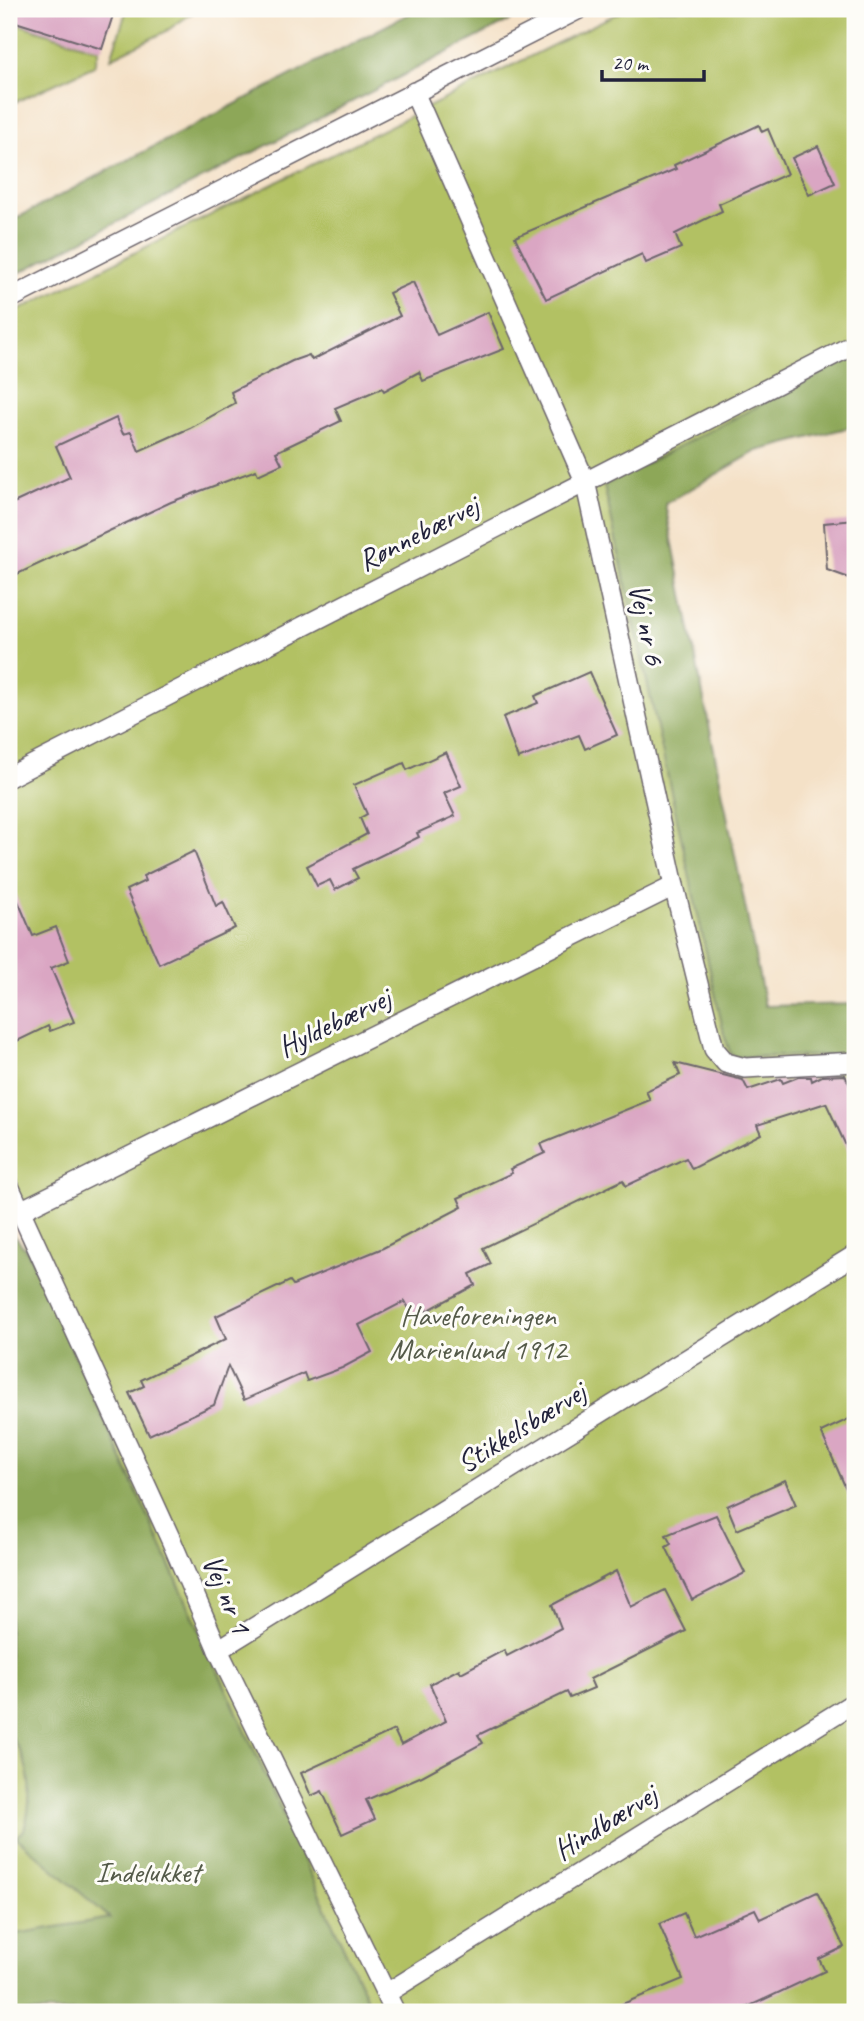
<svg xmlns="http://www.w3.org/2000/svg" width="864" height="2021" font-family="Caveat,sans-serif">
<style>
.green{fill:#b2c163;stroke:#6a724f;stroke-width:2}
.forest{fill:#8da759;stroke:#58644a;stroke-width:2}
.building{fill:#daa6c3}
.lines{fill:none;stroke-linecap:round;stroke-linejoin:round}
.service-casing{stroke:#6c656c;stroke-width:22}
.service{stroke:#fff;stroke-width:19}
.labels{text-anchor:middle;stroke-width:6;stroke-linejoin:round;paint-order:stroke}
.street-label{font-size:30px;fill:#22223b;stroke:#fdfcf7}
.park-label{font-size:30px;fill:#545a49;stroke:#fdfcf7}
</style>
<rect width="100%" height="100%" fill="#fdfcf7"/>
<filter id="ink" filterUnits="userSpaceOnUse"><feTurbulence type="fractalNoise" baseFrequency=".0143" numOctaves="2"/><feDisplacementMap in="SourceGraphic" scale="14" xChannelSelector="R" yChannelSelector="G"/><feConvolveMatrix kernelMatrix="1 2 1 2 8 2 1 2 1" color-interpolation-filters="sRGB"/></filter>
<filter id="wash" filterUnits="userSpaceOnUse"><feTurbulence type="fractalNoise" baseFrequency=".00686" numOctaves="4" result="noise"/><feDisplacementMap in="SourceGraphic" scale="28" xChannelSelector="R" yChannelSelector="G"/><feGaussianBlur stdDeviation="1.57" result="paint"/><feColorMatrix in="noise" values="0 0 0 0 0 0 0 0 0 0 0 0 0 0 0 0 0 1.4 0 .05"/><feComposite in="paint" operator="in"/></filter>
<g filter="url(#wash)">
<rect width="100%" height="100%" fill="#f4e1c7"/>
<!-- green -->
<g class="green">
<polygon points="127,9 198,9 165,32 111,58"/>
<polygon points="626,9 855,9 855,356 604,486 742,1057 855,1055 855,2012 373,2012 102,1415 352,1988 9,2012 9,1314 67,1339 9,1205 9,315"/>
<polygon points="9,14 19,17 18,24 99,50 94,66 9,105"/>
</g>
<!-- forest -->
<g class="forest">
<polygon points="418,9 532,9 9,278 9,222"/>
<polygon points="855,356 855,426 757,451 665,504 765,1006 855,1004 855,1055 735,1057 730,1052 724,1034 604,485"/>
<path d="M9,1228L28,1253L373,2012H9V1935L110,1918L16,1837L24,1830C33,1797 32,1762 9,1735Z"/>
</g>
<g id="blocks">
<!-- building -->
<g class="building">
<polygon points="9,9 115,9 102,49 9,20"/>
<polygon points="759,125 762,132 768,129 787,174 719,204 722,211 675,234 681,248 646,263 642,254 546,299 515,237 676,169 674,165"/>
<polygon points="818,146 835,183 809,195 792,158"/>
<polygon points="413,282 437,335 488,312 504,349 423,381 419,372 384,391 382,388 335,408 341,421 276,452 282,464 258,475 256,470 171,502 9,578 9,505 70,477 56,446 116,418 123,434 131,432 139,451 190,428 235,403 231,392 292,361 309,355 312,360 400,316 389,293"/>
<polygon points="855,520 855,580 827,570 824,523"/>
<polygon points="589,672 617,735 585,749 579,735 518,759 503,717 538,703 535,696"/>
<polygon points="446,752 461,786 444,793 455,816 417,833 419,837 353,869 358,878 335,890 330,880 317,886 307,866 367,834 360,818 367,814 354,785 404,763 407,770"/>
<polygon points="194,851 216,906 223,902 235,928 159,964 126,890 145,881 143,876"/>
<polygon points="9,880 33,936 56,927 69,961 51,968 74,1022 50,1031 48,1026 9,1045"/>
<polygon points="675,1063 743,1080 748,1090 781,1079 783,1083 798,1077 811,1077 812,1081 822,1076 845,1075 855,1096 855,1165 826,1103 757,1125 761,1134 692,1169 686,1158 626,1186 623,1180 483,1248 491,1264 470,1274 475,1285 414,1318 405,1301 359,1325 372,1352 342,1368 307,1381 304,1373 244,1400 228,1366 214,1405 149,1435 129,1393 144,1386 141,1380 226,1339 216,1316 290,1281 293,1285 383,1248 462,1207 458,1198 512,1173 510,1169 545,1153 541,1144 650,1100 646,1091 680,1075"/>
<polygon points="855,1416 855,1509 821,1432"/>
<polygon points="785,1480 796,1505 737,1530 727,1506"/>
<polygon points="716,1515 745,1573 692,1600 666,1547 671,1544 666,1535"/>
<polygon points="616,1571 631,1607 665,1590 686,1631 590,1679 594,1688 570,1698 567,1692 478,1735 483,1743 422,1776 366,1800 375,1819 342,1834 322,1791 311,1796 301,1773 394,1730 401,1745 446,1721 430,1684 459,1669 461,1673 504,1650 507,1656 561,1628 552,1605"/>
<polygon points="817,1892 844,1947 819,1959 825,1971 737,2012 603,2012 683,1979 659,1924 684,1913 694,1936 755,1909 760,1919"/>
</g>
</g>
</g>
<g filter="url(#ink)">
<use href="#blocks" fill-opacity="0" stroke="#6c656c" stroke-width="2"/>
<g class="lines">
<defs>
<g id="service">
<polyline points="414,92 585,481 674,886 714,1049 726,1063 745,1068 855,1062"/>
<polyline points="9,299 579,9"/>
<polyline points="9,777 855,344"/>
<polyline points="9,1186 171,1540 218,1650 395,2012"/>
<polyline points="20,1211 674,886"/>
<polyline points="218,1650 855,1255"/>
<polyline points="387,1993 855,1702"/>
</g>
</defs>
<!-- service casing -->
<use href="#service" class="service-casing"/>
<!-- service -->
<use href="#service" class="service"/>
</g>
</g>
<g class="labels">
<!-- street labels -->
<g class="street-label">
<text transform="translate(418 533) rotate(-27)" y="10">Rønnebærvej</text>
<text transform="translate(647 624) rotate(78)" y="10">Vej nr 6</text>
<text transform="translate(334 1022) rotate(-26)" y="10">Hyldebærvej</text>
<text transform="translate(521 1427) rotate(-32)" y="10">Stikkelsbærvej</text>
<text transform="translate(227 1594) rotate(67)" y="10">Vej nr 1</text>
<text transform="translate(605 1822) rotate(-32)" y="10">Hindbærvej</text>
</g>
<!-- park labels -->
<g class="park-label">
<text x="478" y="1325">Haveforeningen<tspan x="478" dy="34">Marienlund 1912</tspan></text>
<text x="148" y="1882">Indelukket</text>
</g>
</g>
<!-- margin -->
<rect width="864" height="2021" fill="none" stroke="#fdfcf7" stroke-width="35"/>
<!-- scale -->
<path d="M602 70v10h102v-10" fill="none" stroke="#22223b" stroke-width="3.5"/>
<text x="612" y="70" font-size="21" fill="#22223b" stroke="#fdfcf7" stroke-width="5" paint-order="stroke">20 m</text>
</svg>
